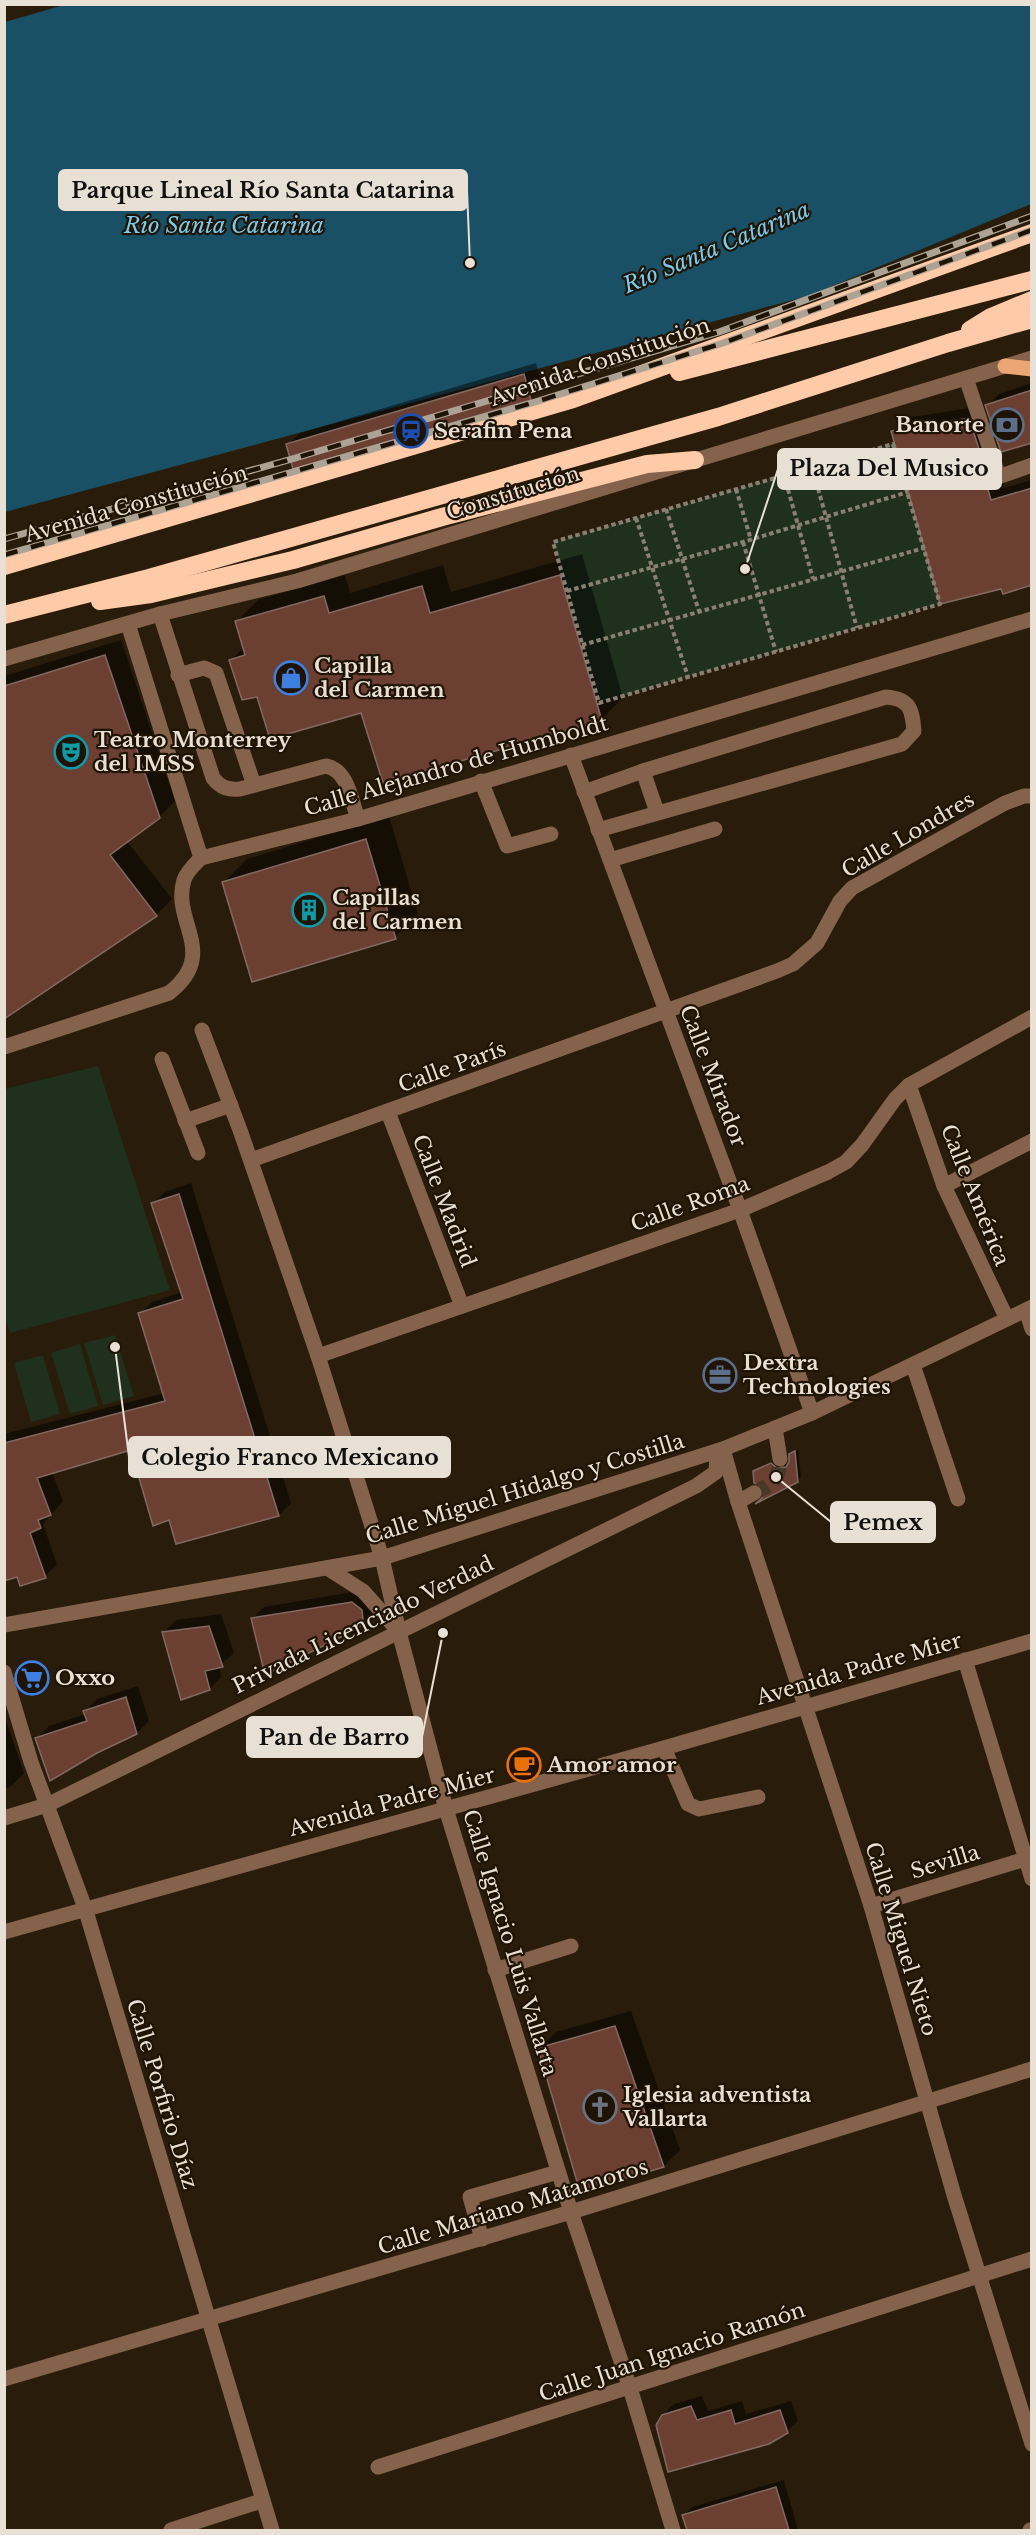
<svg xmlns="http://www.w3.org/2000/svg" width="1036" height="2535" font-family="'Libre Baskerville',serif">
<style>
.green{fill:#1f301d}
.water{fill:#1a5065}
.shadow{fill:#0007}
.building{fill:#6b3f32;stroke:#826961;stroke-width:1.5}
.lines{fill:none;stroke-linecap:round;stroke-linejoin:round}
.minor-tunnel{stroke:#463928;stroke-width:15;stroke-dasharray:15 8;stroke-linecap:butt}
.path{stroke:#8a7f71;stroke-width:4;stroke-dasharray:4.5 3;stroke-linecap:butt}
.minor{stroke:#84624b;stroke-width:15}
.major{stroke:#eca574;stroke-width:15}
.highway{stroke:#fecaa7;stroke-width:18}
.rail-casing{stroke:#ada395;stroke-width:7}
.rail{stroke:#1f1303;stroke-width:4.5;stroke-dasharray:14;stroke-linecap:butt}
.labels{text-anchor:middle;stroke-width:4.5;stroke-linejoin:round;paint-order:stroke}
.street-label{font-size:21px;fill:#e9e0d5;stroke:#1f1303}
.poi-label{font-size:21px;font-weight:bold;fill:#e9e0d5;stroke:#1f1303;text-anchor:start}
.water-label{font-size:22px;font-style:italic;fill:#78cbef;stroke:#1f1303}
.leader{fill:none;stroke:#e9e0d5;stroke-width:2}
.callout-dot{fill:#e9e0d5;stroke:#1f1303;stroke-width:2}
.callout{fill:#e9e0d5;stroke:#e9e0d5;stroke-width:2}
.callout-label{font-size:22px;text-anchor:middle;font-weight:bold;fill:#111}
</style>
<rect width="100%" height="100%" fill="#291c0a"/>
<!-- green -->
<g class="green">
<polygon points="894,443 940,604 599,703 553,542"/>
<polygon points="98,1066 170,1290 10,1333 4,1316 5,1089"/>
<polygon points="115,1335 134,1396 103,1405 84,1343"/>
<polygon points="80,1344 98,1406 70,1414 51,1353"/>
<polygon points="43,1355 60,1414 31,1422 14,1363"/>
</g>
<!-- water -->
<polygon class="water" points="64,5 1031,5 1031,204 808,296 5,512 5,22"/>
<!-- shadow -->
<g class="shadow">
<polygon points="536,363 542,386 530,398 288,445 300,433"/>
<polygon points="1032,383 1032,441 987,406 999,394"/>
<polygon points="982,406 1004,488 1032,480 1032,584 893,431 906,418"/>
<polygon points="582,554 623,698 601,719 362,711 258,695 231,661 244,647 236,622 258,600 345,575 350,593 443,565 451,592"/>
<polygon points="121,640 175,801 159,817 127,841 172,899 156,915 4,1007 4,676"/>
<polygon points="389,816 418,914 395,937 224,882 247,859"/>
<polygon points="191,1183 291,1503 279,1515 169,1517 132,1448 52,1472 63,1501 43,1524 57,1564 45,1576 18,1575 4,1580 4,1434 165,1393 140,1314 152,1302 182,1292 153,1204 165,1192"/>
<polygon points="798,1449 801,1477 798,1481 765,1492 755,1472 776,1460 781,1465 790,1464 791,1455"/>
<polygon points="365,1590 374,1607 371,1614 358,1627 252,1619 264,1607"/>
<polygon points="221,1614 234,1653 219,1666 221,1677 209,1689 164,1632 176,1620"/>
<polygon points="138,1686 149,1721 137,1733 37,1738 49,1726 86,1714 85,1711 97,1699"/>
<polygon points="4,1715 24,1773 10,1787 4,1789"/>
<polygon points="631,2011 680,2150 664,2166 581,2190 540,2048 556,2032"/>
<polygon points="702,2396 708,2411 742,2401 746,2414 791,2401 798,2421 787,2431 769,2442 663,2415 674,2404"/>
<polygon points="784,2480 798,2530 689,2530 684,2515 692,2507"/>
</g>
<!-- building -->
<g class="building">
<polygon points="524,374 531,400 293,469 286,444"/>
<polygon points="1032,390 1032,443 1001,452 985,405"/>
<polygon points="969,418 982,458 979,459 991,500 1032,488 1032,585 1003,594 1001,589 940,604 891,431"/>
<polygon points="560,575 602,721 383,783 361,713 270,739 257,697 242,700 229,660 245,655 235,621 324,596 329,613 422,586 430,613"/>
<polygon points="105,655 160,818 110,855 157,916 4,1019 4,686"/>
<polygon points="366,839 396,939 252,982 222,882"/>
<polygon points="179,1194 279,1516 176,1544 169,1520 153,1526 131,1450 37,1478 51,1515 38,1520 41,1528 30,1533 46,1578 20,1586 17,1577 4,1581 4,1443 165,1401 138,1313 183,1299 151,1203"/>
<polygon points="795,1451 798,1482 755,1504 762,1498 764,1493 759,1485 754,1483 753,1471 771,1463 777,1468 786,1467 789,1462 789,1454"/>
<polygon points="352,1602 362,1610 363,1620 359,1628 265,1675 251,1618"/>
<polygon points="209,1626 223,1667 205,1671 210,1690 181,1700 162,1632"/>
<polygon points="126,1697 137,1734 97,1753 50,1781 35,1738 87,1721 83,1711"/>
<polygon points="615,2026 664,2167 580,2192 538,2048"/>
<polygon points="691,2406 697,2420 731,2410 735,2424 780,2410 788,2433 769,2444 668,2472 656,2425 662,2415"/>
<polygon points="776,2487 789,2530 687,2530 682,2515"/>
</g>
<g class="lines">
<!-- minor-tunnel -->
<path class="minor-tunnel" d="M754,1493C773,1483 779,1482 780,1459"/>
<!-- path -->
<g class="path">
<polygon points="893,444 940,604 599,703 553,542"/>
<polyline points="812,467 857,628"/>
<polyline points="784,475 813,579"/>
<polyline points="736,489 751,540"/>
<polyline points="666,509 699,611"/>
<polyline points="636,518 688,677"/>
<polyline points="743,542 776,652"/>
<polyline points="567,591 743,542 908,492"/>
<polyline points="582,645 924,548"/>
</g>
<!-- minor -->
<g class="minor">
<polyline points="966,378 998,474 1001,476 1032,465"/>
<path d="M160,614L213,778C221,788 228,790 240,789L326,766C348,770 351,800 358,819"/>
<polyline points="128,624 201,858"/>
<polyline points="4,659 160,614 297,581 1032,358"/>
<polyline points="178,675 204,668 216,673 254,785"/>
<polyline points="571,755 740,1210 812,1413"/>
<polyline points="481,781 507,846 551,834"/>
<polyline points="584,792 643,771"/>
<path d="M598,830L902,744L914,731C912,709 910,699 886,697L643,771L657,812"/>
<polyline points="610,860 715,829"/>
<polyline points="202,1030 240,1130 318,1356 382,1558 399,1632 446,1809 571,2212 630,2388 673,2530"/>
<path d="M4,1047L169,993C220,953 171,922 184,880C187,871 195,864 201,858L358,819L1032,619"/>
<polyline points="162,1059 198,1153"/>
<polyline points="909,1085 944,1186 1007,1319"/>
<polyline points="388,1112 462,1306"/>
<polyline points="185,1121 231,1105"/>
<polyline points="251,1160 777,971 793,964 817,943 840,901 852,888 1005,803 1024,796 1032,796"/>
<polyline points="944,1186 1032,1141"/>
<polyline points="1026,1310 1032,1329"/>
<polyline points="318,1356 740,1210 828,1172 846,1162 862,1145 895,1099 909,1085 1032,1017"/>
<polyline points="913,1365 958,1499"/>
<polyline points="775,1428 780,1459"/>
<polyline points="723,1449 738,1502 871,1906 954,2195 1032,2444"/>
<polyline points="738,1502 754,1493"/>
<polyline points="327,1568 363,1591 395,1627"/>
<polyline points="4,1625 382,1558 723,1449 812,1413 1032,1307"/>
<polyline points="965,1660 1032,1879"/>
<polyline points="4,1672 31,1762 85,1908 272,2530"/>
<polyline points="664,1748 688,1804 699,1809 758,1797"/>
<polyline points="4,1818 47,1805 696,1486 716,1472 717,1451"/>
<polyline points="871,1906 1032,1857"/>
<polyline points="4,1932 664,1748 1032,1641"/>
<polyline points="495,1970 571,1946"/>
<polyline points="482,2239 470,2197 558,2172"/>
<polyline points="4,2379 571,2212 1032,2069"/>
<polyline points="378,2467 1032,2259"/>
<polyline points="171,2530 261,2501"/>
<polyline points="1030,2530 1032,2530"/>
</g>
<!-- major -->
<polyline class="major" points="1005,366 1032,369"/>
<!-- highway -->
<g class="highway">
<polyline points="970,330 991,317 1032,300"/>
<polyline points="679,372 1032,280"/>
<polyline points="4,566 573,399 1032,233"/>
<polyline points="100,601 151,594 293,560 442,517 647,464 695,460"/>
<polyline points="4,615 149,578 718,417 948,343 1032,319"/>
</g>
<defs>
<g id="rail">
<polyline points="4,539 292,459 719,332 1032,216"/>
<polyline points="4,555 532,403 723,343 1032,230"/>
</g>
</defs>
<!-- rail casing -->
<use href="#rail" class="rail-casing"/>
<!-- rail -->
<use href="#rail" class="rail"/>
</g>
<!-- icons -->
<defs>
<symbol id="bank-ring" viewBox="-11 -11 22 22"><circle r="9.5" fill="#1f1303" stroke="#5c6f8a" stroke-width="1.5"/><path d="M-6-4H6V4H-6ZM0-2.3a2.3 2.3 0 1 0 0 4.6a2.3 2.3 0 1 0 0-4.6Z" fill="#5c6f8a"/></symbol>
<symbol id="station-ring" viewBox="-11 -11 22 22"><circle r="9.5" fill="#1f1303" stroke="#1a4fb4" stroke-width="1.5"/><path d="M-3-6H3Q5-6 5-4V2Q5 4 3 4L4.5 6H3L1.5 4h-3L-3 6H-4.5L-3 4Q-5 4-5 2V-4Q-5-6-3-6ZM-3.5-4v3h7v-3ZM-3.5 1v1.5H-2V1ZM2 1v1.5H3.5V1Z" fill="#1a4fb4"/></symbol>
<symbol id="shop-ring" viewBox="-11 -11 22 22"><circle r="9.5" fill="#1f1303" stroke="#3f7fe0" stroke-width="1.5"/><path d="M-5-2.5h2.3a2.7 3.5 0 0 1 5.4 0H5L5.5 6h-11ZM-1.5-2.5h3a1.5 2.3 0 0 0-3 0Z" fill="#3f7fe0"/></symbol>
<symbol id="theatre-ring" viewBox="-11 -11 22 22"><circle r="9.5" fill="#1f1303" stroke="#0f9aa8" stroke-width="1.5"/><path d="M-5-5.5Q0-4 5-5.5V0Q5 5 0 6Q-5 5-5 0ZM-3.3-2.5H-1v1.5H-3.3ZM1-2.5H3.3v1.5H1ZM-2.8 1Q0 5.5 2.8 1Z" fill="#0f9aa8"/></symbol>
<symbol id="building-ring" viewBox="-11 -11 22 22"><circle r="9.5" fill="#1f1303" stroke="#0f9aa8" stroke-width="1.5"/><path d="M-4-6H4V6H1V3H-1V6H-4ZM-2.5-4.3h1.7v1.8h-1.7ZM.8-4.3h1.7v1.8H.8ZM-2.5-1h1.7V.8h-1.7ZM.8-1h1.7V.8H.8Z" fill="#0f9aa8"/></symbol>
<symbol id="office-ring" viewBox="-11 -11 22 22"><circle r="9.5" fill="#1f1303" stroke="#5c6f8a" stroke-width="1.5"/><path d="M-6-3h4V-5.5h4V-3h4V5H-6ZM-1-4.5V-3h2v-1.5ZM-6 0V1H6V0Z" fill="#5c6f8a"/></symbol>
<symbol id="supermarket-ring" viewBox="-11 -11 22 22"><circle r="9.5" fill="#1f1303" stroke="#3f7fe0" stroke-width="1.5"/><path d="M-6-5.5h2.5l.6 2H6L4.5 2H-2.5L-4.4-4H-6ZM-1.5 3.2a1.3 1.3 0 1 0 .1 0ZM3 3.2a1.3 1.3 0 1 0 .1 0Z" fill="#3f7fe0"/></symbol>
<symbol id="cafe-ring" viewBox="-11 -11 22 22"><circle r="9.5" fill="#1f1303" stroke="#e8710a" stroke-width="1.5"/><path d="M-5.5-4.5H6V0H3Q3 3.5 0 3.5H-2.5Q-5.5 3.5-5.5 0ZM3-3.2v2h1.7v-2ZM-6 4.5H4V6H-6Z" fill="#e8710a"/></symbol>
<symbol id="church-ring" viewBox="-11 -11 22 22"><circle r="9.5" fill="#1f1303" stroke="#6b7280" stroke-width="1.5"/><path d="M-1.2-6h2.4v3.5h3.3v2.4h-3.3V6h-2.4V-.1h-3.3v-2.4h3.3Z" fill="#6b7280"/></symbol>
</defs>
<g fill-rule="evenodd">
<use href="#bank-ring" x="988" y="406" width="38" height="38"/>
<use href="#station-ring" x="392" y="412" width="38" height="38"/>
<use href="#shop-ring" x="272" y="659" width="38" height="38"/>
<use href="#theatre-ring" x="52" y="733" width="38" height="38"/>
<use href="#building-ring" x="290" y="891" width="38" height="38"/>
<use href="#office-ring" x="701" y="1356" width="38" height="38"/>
<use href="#supermarket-ring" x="13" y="1659" width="38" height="38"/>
<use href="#cafe-ring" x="505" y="1746" width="38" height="38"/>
<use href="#church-ring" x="581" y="2088" width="38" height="38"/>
</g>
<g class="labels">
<!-- street labels -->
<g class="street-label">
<text transform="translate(600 362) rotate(-19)" y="7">Avenida Constitución</text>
<text transform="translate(513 493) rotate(-17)" y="7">Constitución</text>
<text transform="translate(136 504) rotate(-16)" y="7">Avenida Constitución</text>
<text transform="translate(456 766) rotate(-16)" y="7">Calle Alejandro de Humboldt</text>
<text transform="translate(908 835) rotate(-30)" y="7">Calle Londres</text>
<text transform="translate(452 1067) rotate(-20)" y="7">Calle París</text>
<text transform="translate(713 1076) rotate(69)" y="7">Calle Mirador</text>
<text transform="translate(975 1195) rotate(68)" y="7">Calle América</text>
<text transform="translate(444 1201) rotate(69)" y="7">Calle Madrid</text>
<text transform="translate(690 1204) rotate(-20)" y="7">Calle Roma</text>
<text transform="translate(525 1489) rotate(-17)" y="7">Calle Miguel Hidalgo y Costilla</text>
<text transform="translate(363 1625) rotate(-26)" y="7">Privada Licenciado Verdad</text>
<text transform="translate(859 1669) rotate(-16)" y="7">Avenida Padre Mier</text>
<text transform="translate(392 1802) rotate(-15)" y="7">Avenida Padre Mier</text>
<text transform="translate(945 1862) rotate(-17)" y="7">Sevilla</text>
<text transform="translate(901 1939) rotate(73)" y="7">Calle Miguel Nieto</text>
<text transform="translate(510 1943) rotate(73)" y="7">Calle Ignacio Luis Vallarta</text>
<text transform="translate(162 2094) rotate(73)" y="7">Calle Porfirio Díaz</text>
<text transform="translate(513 2207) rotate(-17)" y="7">Calle Mariano Matamoros</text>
<text transform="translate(672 2352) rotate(-18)" y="7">Calle Juan Ignacio Ramón</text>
</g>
<!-- poi labels -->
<g class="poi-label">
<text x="984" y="432" text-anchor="end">Banorte</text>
<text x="434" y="438">Serafin Pena</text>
<text x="314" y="673">Capilla<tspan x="314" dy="24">del Carmen</tspan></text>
<text x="94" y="747">Teatro Monterrey<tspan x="94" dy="24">del IMSS</tspan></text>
<text x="332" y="905">Capillas<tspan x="332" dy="24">del Carmen</tspan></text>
<text x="743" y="1370">Dextra<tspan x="743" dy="24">Technologies</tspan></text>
<text x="55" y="1685">Oxxo</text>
<text x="547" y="1772">Amor amor</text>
<text x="623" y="2102">Iglesia adventista<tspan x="623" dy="24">Vallarta</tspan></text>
</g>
<!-- water labels -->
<g class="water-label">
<text x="224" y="233">Río Santa Catarina</text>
<text transform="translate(716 247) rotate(-23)" y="8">Río Santa Catarina</text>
</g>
</g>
<!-- callouts -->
<path class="leader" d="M470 263L467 190M745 569L778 469M115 1347L129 1457M776 1477L831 1522M443 1633L422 1737"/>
<g class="callout-dot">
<circle cx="470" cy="263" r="6"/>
<circle cx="745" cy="569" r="6"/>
<circle cx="115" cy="1347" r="6"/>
<circle cx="776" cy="1477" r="6"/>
<circle cx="443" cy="1633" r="6"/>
</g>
<g class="callout">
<rect x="59" y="170" width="408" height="40" rx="6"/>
<rect x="778" y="449" width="223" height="40" rx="6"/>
<rect x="129" y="1437" width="321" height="40" rx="6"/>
<rect x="831" y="1502" width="104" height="40" rx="6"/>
<rect x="247" y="1717" width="175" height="40" rx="6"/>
</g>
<g class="callout-label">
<text x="263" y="198">Parque Lineal Río Santa Catarina</text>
<text x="889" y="476">Plaza Del Musico</text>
<text x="290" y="1465">Colegio Franco Mexicano</text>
<text x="883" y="1530">Pemex</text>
<text x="334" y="1745">Pan de Barro</text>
</g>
<!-- border -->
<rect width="1036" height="2535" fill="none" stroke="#e9e0d5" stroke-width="12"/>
</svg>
